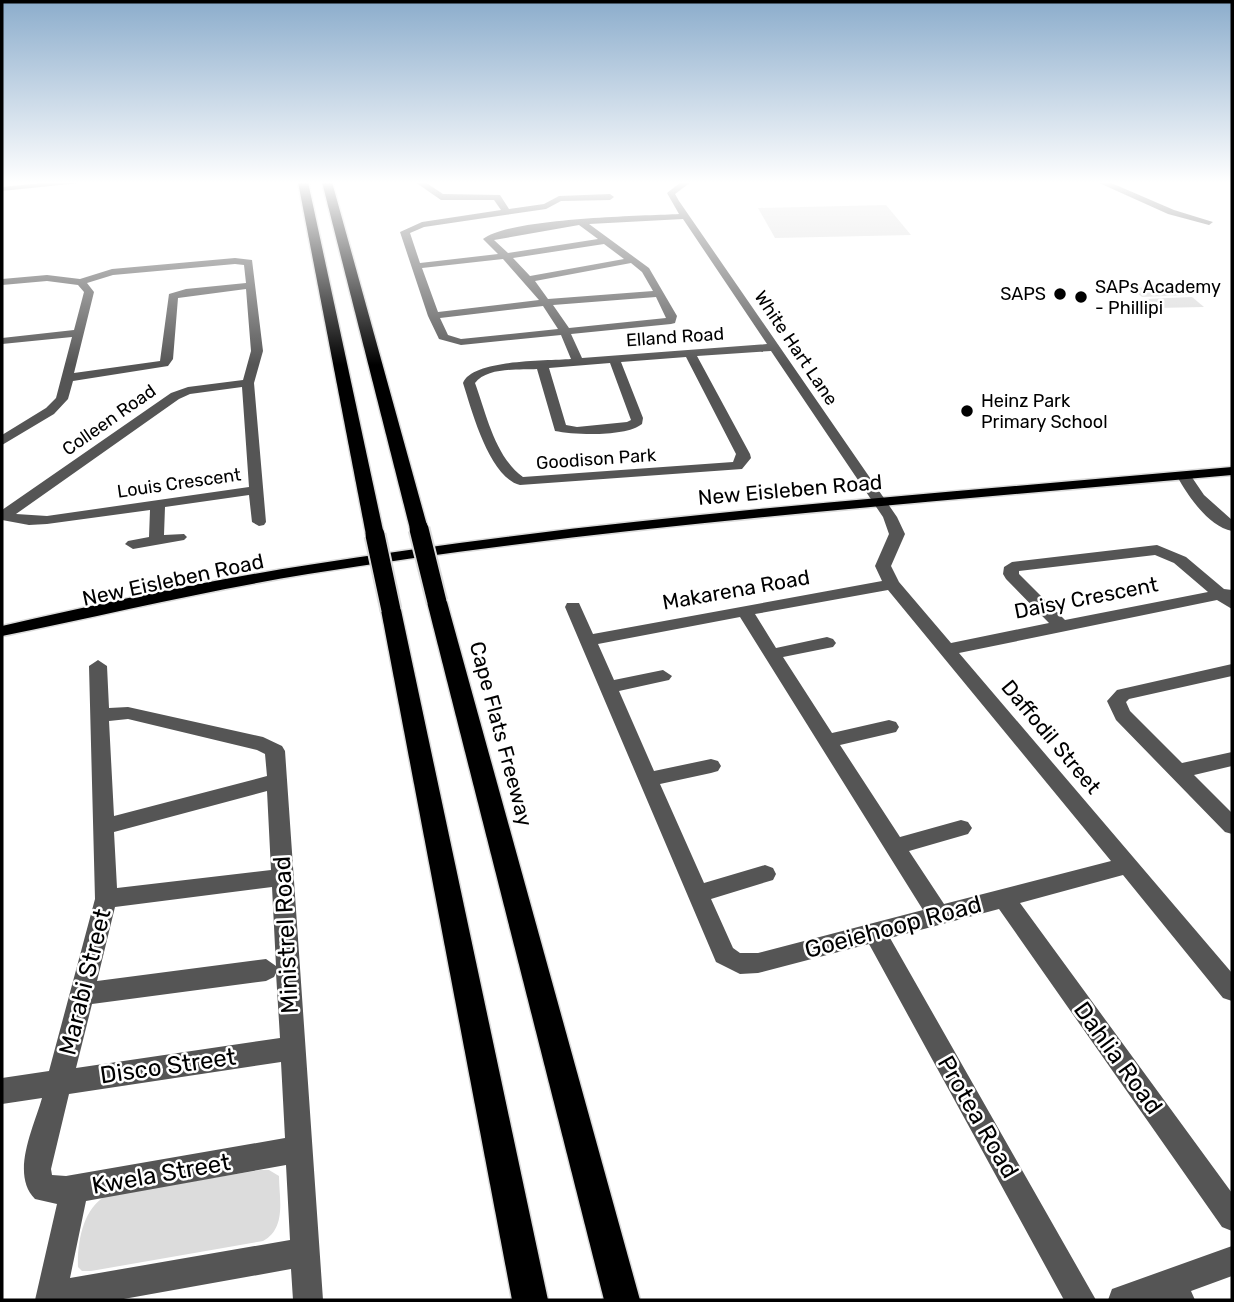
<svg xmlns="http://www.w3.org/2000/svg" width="1234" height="1302" font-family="Rubik,sans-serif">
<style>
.green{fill:#dcdcdc}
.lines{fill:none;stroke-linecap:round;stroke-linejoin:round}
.major-casing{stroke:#dbdbdb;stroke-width:3}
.highway-casing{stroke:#dbdbdb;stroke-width:3}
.minor{fill:#555;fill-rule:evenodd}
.major{fill:#000;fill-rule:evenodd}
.highway{fill:#000;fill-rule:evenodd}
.highway-bridge-casing{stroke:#dbdbdb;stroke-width:23;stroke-linecap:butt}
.highway-bridge{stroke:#000;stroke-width:19}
.poi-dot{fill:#000;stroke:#fff;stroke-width:2.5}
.labels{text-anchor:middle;stroke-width:5;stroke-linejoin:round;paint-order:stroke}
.far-poi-label{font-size:18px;fill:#000;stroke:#fff;text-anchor:start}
.far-street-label{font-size:18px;fill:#000;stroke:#fff}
.street-label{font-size:21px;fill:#000;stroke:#fff}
.near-street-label{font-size:24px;fill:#000;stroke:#fff}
</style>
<rect width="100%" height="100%" fill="#fff"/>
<!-- green -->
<g class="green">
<polygon points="886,205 911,235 775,238 758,208"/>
<polygon points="1177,286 1189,295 1142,297 1131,288"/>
<polygon points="1192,297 1204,307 1156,308 1145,299"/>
<path d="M260,1170H269L279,1176C279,1198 287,1228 263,1241L91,1271H82L78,1267C77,1243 83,1208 106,1196Z"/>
</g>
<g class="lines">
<defs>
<path id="major" d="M1232,467V475C923,503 614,525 308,574C205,591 104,615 2,636V626C103,603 205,581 308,565C614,516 923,495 1232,467Z"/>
<g id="highway">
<polygon points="298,182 308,182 384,535 375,540 366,535"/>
<polygon points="322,182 332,182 428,529 425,533 413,533 410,529"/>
<polygon points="437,596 444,598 447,602 640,1300 604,1300 427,602 430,598"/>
<polygon points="391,604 398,606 401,610 548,1300 512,1300 381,610 384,606"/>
</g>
</defs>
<!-- major casing -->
<use href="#major" class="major-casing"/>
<!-- highway casing -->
<use href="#highway" class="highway-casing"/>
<!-- minor -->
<g class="minor">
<polygon points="53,182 89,182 2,191 2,187"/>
<path d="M415,182H425L443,194L500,195L509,209L544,204L559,196L610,194L614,197L610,200L561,201L546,209L424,227L410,233L420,263L498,254L483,239C510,218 640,216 679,214L667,193L681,182H691L675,194L679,201L897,517L905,534L891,566L899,582L951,643L1049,623L1006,579L1003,574L1004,567L1012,562L1157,545L1186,557L1224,589L1232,590V609L1217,600L959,653L1232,973V1001L1223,998L1123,875L1020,903L1232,1193V1231L1222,1227L999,909L890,938L1096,1300H1064L869,944L758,973L740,974L716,962L565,607L567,603H579L593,634L882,581L875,566L889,534L883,517L771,351L697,356L750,454L751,458L742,469L520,485C489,477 472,411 463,383C472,359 547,361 571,359L561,335L461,345L439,339L428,316L400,232L422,222L501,210L494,200H441ZM683,219L767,344L582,358L571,334L671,324L675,323L677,316L649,268L589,224ZM579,225L598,239L508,253L494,240ZM604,244L624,259L530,276L513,258ZM503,259L539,300L438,312L422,268ZM631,263L642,272L653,291L548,299L535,281ZM656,297L666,318L569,328L553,305ZM543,306L558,329L461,339L448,335L440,318ZM686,357L736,454L733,462L523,477C495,457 486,413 475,383C487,367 519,370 537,369L555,431C575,435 626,437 642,424L643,418L621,362ZM610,363L631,420L627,422L577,427L566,425L549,368ZM1155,555L1174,563L1208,592L1065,620L1019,574V571ZM888,590L1111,861L944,904L909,851L968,834L972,828L968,822L961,820L900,837L840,745L896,732L899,727L896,722L889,720L832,733L783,657L833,647L836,643L833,639L827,637L776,648L755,614ZM740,617L923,910L758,953H740L733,948L711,899L773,880L776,874L773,868L765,865L704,883L660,784L711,773L718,771L721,766L718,761L711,759L654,771L619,691L669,680L672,676L663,670L614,680L598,644Z"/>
<polygon points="1097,182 1109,182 1174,210 1213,222 1209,225 1168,214"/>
<path d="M235,258L252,260L263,351L254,383L266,522L264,525L259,526L252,522L249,495L165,507L164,535L184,534L187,537L184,540L133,549L125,544L128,541L149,537L150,510L47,524L29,525L2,520V510L171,393L188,387L243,380L251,351L246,289L178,298L173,359L168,366L73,381L68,399L54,414L2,445V435L46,408L56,398L72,337L2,344V338L74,330L84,292L78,285L47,281L2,285V279L47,275L80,279L112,269ZM235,264L244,265L246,283L186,289L169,294L160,361L74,373L94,292L87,283L113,275ZM242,387L249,487L47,516L16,514L179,399L190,394Z"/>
<path d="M1184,472L1189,473L1204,495L1232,520V531C1208,526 1188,496 1177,476Z"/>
<path d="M98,660L107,666L109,708L128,707L263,737L282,746L285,751L323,1300H293L291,1269L118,1300H35L57,1204L35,1199C10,1174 34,1127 42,1098L2,1104V1078L49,1071L95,899L89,666ZM128,719L257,750L265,754L267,776L114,816L109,721ZM267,791L271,870L117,888L114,832ZM272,887L276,966L266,959L97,981L115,907ZM276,973L280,1038L76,1068L92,1004L266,981L274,977ZM281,1062L285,1138L66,1176L52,1175L51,1169L69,1094ZM286,1165L290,1240L70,1278L86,1201Z"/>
<polygon points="1232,664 1232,676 1129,699 1126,702 1130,711 1182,763 1232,752 1232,766 1194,775 1232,813 1232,834 1225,832 1116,720 1107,701 1117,690"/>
<polygon points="1232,1246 1232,1276 1191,1291 1195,1300 1108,1300 1112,1289"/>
</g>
<!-- major -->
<use href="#major" class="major"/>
<!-- highway -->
<use href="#highway" class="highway"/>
<defs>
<g id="highway-bridge">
<polyline points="419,529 437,602"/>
<polyline points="375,535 391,610"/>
</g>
</defs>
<!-- highway-bridge casing -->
<use href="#highway-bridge" class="highway-bridge-casing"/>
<!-- highway-bridge -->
<use href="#highway-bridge" class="highway-bridge"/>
</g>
<!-- sky -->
<linearGradient id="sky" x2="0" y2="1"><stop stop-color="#8cadcc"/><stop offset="0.5" stop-color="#fff"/><stop offset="1" stop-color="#fff" stop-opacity="0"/></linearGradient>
<rect width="1234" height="365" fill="url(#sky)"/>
<!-- markers -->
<g class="poi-dot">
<circle cx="1060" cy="294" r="7"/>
<circle cx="1081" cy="297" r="7"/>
<circle cx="967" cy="411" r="7"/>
</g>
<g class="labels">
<!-- far-poi labels -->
<g class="far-poi-label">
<text x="1095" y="293">SAPs Academy<tspan x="1095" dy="21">- Phillipi</tspan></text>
<text x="1046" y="300" text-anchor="end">SAPS</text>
<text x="981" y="407">Heinz Park<tspan x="981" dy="21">Primary School</tspan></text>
</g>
<!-- far-street labels -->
<g class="far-street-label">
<text transform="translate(675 337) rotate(-4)" y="6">Elland Road</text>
<text transform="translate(796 348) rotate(56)" y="6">White Hart Lane</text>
<text transform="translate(109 420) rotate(-35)" y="6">Colleen Road</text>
<text transform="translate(596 459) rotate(-4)" y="6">Goodison Park</text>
<text transform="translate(179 483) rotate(-8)" y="6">Louis Crescent</text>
</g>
<!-- street labels -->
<g class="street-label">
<text transform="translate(790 490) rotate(-5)" y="7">New Eisleben Road</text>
<text transform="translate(173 580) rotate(-12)" y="7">New Eisleben Road</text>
<text transform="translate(736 590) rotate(-10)" y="7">Makarena Road</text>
<text transform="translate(1086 598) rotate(-11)" y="7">Daisy Crescent</text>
<text transform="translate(501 734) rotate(75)" y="7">Cape Flats Freeway</text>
<text transform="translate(1051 737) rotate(50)" y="7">Daffodil Street</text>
</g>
<!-- near-street labels -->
<g class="near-street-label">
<text transform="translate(893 927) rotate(-15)" y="8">Goeiehoop Road</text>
<text transform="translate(286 935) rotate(-93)" y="8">Ministrel Road</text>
<text transform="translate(85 982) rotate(-76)" y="8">Marabi Street</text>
<text transform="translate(1118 1058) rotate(54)" y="8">Dahlia Road</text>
<text transform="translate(168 1066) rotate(-8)" y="8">Disco Street</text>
<text transform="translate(978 1117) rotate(60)" y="8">Protea Road</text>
<text transform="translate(161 1174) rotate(-10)" y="8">Kwela Street</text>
</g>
</g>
<!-- border -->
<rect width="1234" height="1302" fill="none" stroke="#000000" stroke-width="7"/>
</svg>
